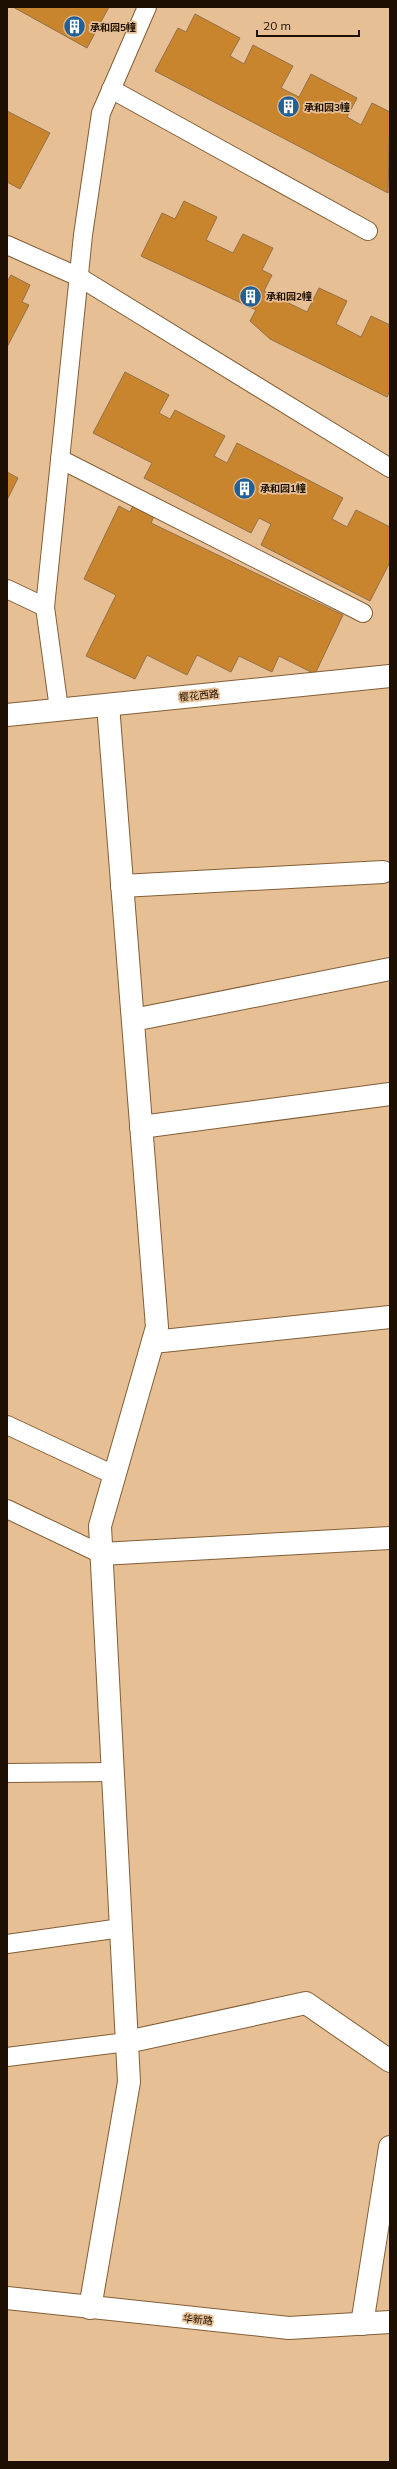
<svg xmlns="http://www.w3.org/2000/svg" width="397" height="2469" font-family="Mulish,'Noto Sans SC',sans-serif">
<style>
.building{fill:#c9852d;stroke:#947048}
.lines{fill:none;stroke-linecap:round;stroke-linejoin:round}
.service-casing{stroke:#825e36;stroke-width:20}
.minor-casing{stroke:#825e36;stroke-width:24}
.service{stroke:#fff;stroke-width:18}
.minor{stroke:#fff;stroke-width:22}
.labels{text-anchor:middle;stroke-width:3.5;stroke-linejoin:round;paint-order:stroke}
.poi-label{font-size:10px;font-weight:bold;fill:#1d1002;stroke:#e7bf94;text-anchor:start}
.street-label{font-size:10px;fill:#1d1002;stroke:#e7bf94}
</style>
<rect width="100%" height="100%" fill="#e7bf94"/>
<!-- building -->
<g class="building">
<polygon points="13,7 109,7 87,48"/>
<polygon points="195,14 240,38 230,56 244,64 253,45 293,66 281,88 299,97 311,74 357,98 347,117 361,125 372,103 390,112 388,193 155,71 178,28 186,32"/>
<polygon points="7,111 50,133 20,189 7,182"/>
<polygon points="184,201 217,217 206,240 233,253 243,234 273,248 262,270 272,275 264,291 307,312 319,288 347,301 336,324 361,337 371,316 390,325 390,391 387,397 270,339 250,321 256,310 141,256 162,213 175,219"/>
<polygon points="11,275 30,285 22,302 29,305 7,347 7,282"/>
<polygon points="125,372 169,395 159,413 170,419 175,410 225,436 214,456 227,463 237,443 343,498 332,519 347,527 356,510 390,527 390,562 370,601 261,545 271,524 259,518 251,533 144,478 152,463 93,433"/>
<polygon points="7,472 18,478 7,500"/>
<polygon points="136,500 157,510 151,523 343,615 315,674 279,656 272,672 239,656 231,672 197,655 187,675 147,655 135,679 86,656 116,595 84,579 119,506 130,512"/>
</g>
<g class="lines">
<defs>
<g id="service">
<polyline points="111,89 368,231"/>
<polyline points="7,245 79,277 390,468"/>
<polyline points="60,459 363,613"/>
<polyline points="7,589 45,607"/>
<polyline points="59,709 45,607 83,235 101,113 147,7"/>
<polyline points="7,1425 114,1475"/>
<polyline points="7,1509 101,1554"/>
<polyline points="7,1773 113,1772"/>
<polyline points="7,1944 121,1928"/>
<polyline points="7,2057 127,2042"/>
</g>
<g id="minor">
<polyline points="7,715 390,676"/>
<polyline points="122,886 383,872"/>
<polyline points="133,1020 390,969"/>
<polyline points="141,1127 390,1094"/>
<polyline points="153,1342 390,1317"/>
<polyline points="101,1554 390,1538"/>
<polyline points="127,2042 306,2003 390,2061"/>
<polyline points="7,2298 289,2328 390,2322"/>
<polyline points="90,2308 129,2082 100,1526 157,1327 108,705"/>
<polyline points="362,2324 390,2147"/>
</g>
</defs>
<!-- service casing -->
<use href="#service" class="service-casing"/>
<!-- minor casing -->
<use href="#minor" class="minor-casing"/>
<!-- service -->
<use href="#service" class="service"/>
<!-- minor -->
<use href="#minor" class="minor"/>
</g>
<!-- icons -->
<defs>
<symbol id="building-disc" viewBox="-11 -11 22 22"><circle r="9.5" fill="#216096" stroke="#e7bf94"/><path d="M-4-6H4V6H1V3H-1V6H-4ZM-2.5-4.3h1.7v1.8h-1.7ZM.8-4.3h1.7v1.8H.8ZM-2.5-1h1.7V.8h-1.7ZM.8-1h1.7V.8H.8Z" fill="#fff"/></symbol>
</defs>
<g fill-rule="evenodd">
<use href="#building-disc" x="62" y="14" width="25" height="25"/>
<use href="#building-disc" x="276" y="94" width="25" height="25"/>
<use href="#building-disc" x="238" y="284" width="25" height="25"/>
<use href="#building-disc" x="232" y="476" width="25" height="25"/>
</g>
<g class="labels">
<!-- poi labels -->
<g class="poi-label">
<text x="90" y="31">承和园5幢</text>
<text x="304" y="111">承和园3幢</text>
<text x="266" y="300">承和园2幢</text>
<text x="260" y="492">承和园1幢</text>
</g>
<!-- street labels -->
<g class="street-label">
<text transform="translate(199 695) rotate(-6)" y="4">樱花西路</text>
<text transform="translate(198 2319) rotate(6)" y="4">华新路</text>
</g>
</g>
<!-- border -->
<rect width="397" height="2469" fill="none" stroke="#1d1002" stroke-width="16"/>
<!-- scale -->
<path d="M257 30v6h102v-6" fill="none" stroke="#1d1002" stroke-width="2"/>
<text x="263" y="30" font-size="12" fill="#1d1002" stroke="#e7bf94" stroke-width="3" paint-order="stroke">20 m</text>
</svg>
